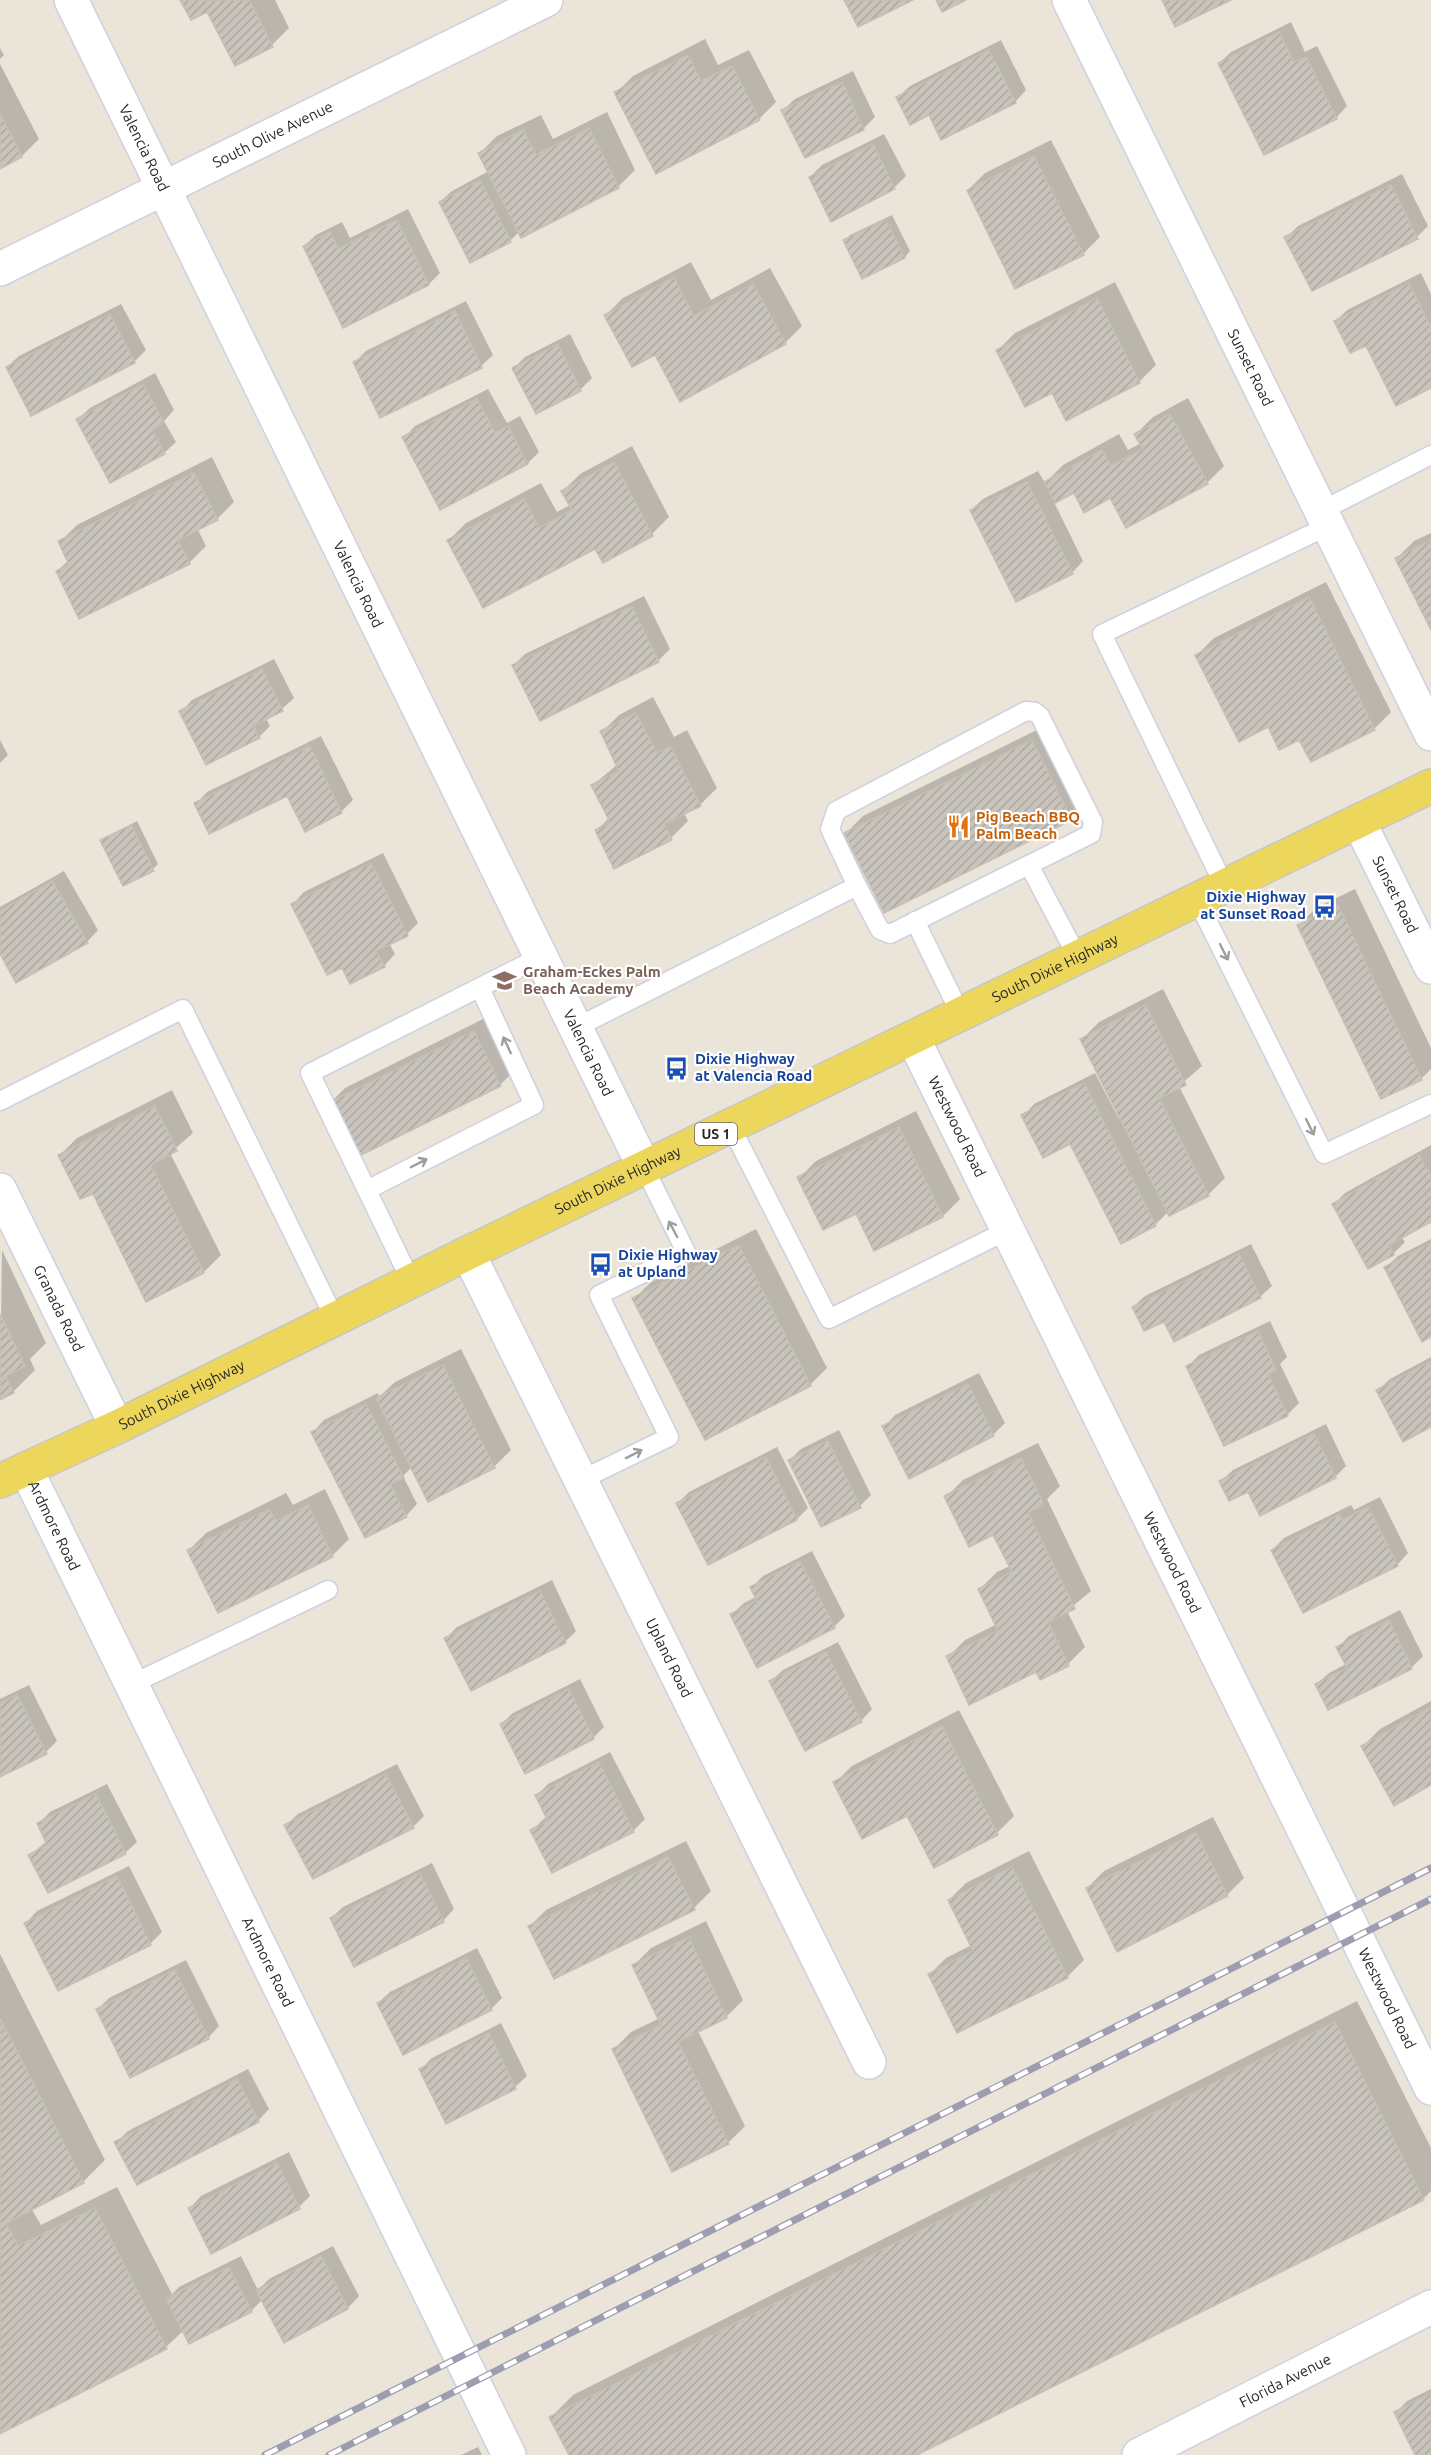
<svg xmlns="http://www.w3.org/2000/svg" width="1431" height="2455" font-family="Ubuntu,sans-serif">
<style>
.shadow{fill:#0003}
.building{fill:url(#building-hatch);stroke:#c4c0b3;stroke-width:1.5}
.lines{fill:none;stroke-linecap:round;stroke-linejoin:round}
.lane-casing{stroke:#ced0e0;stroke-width:21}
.street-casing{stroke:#ced0e0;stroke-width:36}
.secondary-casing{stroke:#ced0e0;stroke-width:36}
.primary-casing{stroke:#c7c7c7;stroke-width:36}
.lane{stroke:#fff;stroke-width:18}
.street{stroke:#fff;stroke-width:33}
.secondary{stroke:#fff;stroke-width:33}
.primary{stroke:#ecd75c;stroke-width:33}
.rail-casing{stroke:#9c9db1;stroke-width:7}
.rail{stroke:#fff;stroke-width:4.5;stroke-dasharray:14;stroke-linecap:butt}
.oneway{stroke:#9e9e9e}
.labels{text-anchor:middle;stroke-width:4.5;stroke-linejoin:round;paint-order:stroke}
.shield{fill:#fff;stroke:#686868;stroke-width:1.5}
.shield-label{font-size:14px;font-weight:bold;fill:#272727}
.street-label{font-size:15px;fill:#272727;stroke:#fff}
.food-label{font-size:15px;font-weight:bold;fill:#c56008;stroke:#fff;text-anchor:start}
.transit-label{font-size:15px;font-weight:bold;fill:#164399;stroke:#fff;text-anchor:start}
.education-label{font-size:15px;font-weight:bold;fill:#785e54;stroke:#fff;text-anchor:start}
</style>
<defs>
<pattern id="building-hatch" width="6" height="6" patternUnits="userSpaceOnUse" patternTransform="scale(1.5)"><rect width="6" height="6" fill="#c8c3bb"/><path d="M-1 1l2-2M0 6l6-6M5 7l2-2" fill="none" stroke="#aca8a1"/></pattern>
</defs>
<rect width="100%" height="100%" fill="#eae4d9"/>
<!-- shadow -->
<g class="shadow">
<polygon points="182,0 275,0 289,28 272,45 236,64 207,10"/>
<polygon points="1291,22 1305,52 1317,46 1347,106 1336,118 1219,63 1231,52"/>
<polygon points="705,39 718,65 749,50 776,102 759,119 616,93 633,76"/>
<polygon points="1001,40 1026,90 1015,102 930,113 898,97 910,86"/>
<polygon points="0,48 4,55 0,59"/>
<polygon points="0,64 39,139 22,156 0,167"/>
<polygon points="853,71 875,117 863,129 783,110 795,99"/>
<polygon points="607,112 635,170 618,187 520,231 510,241 440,202 452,191 489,171 480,153 497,136 541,115 553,139"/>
<polygon points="884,134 906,176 895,187 832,220 810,177 822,165"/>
<polygon points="1051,140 1100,237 1083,254 968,190 985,173"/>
<polygon points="1402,174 1428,226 1417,237 1286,238 1298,226"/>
<polygon points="408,209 440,273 429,284 304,246 316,235 342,222 350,238"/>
<polygon points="892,215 910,251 905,257 863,277 845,240 850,235"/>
<polygon points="691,262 711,300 770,268 802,326 785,343 655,353 606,315 623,298"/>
<polygon points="1421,273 1431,294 1431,386 1336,321 1347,310"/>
<polygon points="1115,282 1156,365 1139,382 1053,391 998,350 1015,333"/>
<polygon points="466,301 493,355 481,366 355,362 366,351"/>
<polygon points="121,304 146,350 134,362 7,367 19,356"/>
<polygon points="570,334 592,378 580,390 536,412 514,368 525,357"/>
<polygon points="155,373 174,410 164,421 176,442 164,453 78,419 90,408"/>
<polygon points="488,389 507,423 520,416 539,452 528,463 441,508 404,438 415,426"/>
<polygon points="1188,398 1224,466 1207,483 1110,496 1074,491 1054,502 1083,561 1072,573 971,510 983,499 1038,471 1045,483 1063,465 1119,434 1128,450 1141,443 1136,434 1153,417"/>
<polygon points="632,446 669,517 652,534 603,561 596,547 449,540 466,523 541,483 557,512 570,505 563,491 580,474"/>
<polygon points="212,457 234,502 217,519 197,528 206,546 189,563 57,571 69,560 60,542 77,525"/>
<polygon points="1431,533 1431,626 1397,558 1414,541"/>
<polygon points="1326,582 1391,712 1374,729 1300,738 1269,725 1197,655 1214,638"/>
<polygon points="644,596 670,649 659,660 540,719 514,665 525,654"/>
<polygon points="274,659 294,698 282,709 266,718 270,726 259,737 181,712 192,700"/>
<polygon points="653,697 674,737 687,730 717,788 700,805 684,813 688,821 671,838 597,830 609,818 593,785 618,764 602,732 619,715"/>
<polygon points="1049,724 1088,801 1071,818 846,833 863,816"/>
<polygon points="321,736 353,800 342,811 305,830 288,794 196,804 207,792"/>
<polygon points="0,740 8,755 0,763"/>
<polygon points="137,821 158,864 153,869 102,840"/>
<polygon points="383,853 418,923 407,934 389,943 395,954 384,966 342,967 293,904 304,892"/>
<polygon points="64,871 98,930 87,942 0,951 0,907"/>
<polygon points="1355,889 1431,1048 1431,1069 1421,1079 1299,925 1316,908"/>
<polygon points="1163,989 1202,1066 1179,1086 1225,1178 1208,1195 1169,1214 1168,1212 1155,1225 1071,1142 1023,1116 1034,1104 1095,1073 1119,1119 1121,1118 1082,1039 1099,1022"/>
<polygon points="491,1015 517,1068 500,1085 328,1105 345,1088"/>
<polygon points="172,1090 193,1133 170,1153 221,1255 204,1272 147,1300 93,1192 60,1155 77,1138"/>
<polygon points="916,1111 960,1199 943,1216 874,1249 856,1212 799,1178 816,1161"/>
<polygon points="1431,1145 1431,1220 1401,1236 1405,1242 1393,1254 1334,1204 1345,1193"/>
<polygon points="756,1229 827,1368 810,1385 634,1299 651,1282"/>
<polygon points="1431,1239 1431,1336 1386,1267 1398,1256"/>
<polygon points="1251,1244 1272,1286 1260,1297 1165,1320 1133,1307 1145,1296"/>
<polygon points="2,1250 46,1343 30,1359 35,1370 13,1392 0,1398"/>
<polygon points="1270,1321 1287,1357 1280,1364 1299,1403 1287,1415 1188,1366 1199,1355"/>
<polygon points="461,1349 511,1450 494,1467 412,1467 403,1476 417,1504 406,1516 313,1432 324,1420 378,1393 379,1397 395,1382"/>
<polygon points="1431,1357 1431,1426 1378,1390 1390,1379"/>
<polygon points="979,1373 1005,1423 993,1435 884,1427 895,1415"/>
<polygon points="1326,1424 1346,1466 1335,1477 1248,1490 1221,1481 1233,1470"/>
<polygon points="839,1430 871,1495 860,1506 789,1461 801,1449"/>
<polygon points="1038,1443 1060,1486 1047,1499 1091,1591 1067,1611 1085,1647 1068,1664 1037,1670 948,1657 965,1640 997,1624 980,1589 997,1572 1010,1566 994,1533 946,1497 963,1480"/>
<polygon points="777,1447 808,1508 797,1519 708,1563 678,1503 689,1492"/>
<polygon points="325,1489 349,1539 332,1556 189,1550 206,1533 286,1493 293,1505"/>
<polygon points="1380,1497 1408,1553 1397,1565 1272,1550 1284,1538 1351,1505 1354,1510"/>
<polygon points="812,1551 845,1616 834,1627 732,1614 744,1603 756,1597 752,1587 763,1576"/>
<polygon points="552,1580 576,1631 565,1642 446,1638 457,1627"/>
<polygon points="1400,1610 1423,1656 1411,1668 1317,1684 1329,1673 1346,1664 1338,1647 1349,1636"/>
<polygon points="838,1642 872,1709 861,1721 771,1681 783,1670"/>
<polygon points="580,1679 604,1727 593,1738 501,1724 513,1713"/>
<polygon points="29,1685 57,1741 46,1752 0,1775 0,1699"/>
<polygon points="1431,1701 1431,1783 1363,1746 1380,1729"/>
<polygon points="959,1710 1014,1816 997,1833 907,1814 835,1783 852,1766"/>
<polygon points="610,1752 645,1819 633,1831 532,1830 547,1816 537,1795 548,1784"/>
<polygon points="397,1764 424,1816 413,1827 286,1825 298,1814"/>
<polygon points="107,1784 137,1842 125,1853 30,1855 47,1841 38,1824 50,1812"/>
<polygon points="1213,1817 1244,1878 1227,1895 1087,1888 1104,1871"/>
<polygon points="686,1841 711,1891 694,1908 529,1927 546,1910"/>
<polygon points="1029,1851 1084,1960 1067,1977 929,1975 946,1958 972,1945 949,1900 966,1883"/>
<polygon points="432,1863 454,1909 443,1921 331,1918 343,1907"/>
<polygon points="129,1866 162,1932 151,1943 59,1989 26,1923 37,1911"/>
<polygon points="706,1921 743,2000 726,2017 698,2031 745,2126 728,2143 614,2049 631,2032 660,2018 634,1965 651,1948"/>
<polygon points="477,1948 502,1998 491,2009 378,2003 390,1992"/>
<polygon points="0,1954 105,2160 83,2182 31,2208 41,2225 117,2187 172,2294 179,2287 241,2256 258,2290 269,2279 333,2246 359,2296 348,2308 284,2341 263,2299 251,2311 184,2330 166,2347 0,2432"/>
<polygon points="186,1960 219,2026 208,2038 97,2010 109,1998"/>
<polygon points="1357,2001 1431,2148 1431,2191 1424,2198 913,2455 570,2455 551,2417 573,2395"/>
<polygon points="501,2023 527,2076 515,2087 446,2122 421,2069 432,2058"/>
<polygon points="248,2069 269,2109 258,2121 116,2143 128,2131"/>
<polygon points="289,2152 310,2196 299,2207 190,2208 201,2196"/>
<polygon points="1431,2389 1431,2455 1417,2455 1396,2413 1407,2401"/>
<polygon points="478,2447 482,2455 461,2455"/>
</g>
<!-- building -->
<g class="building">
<polygon points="180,0 249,0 273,47 235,66 207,12 191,20"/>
<polygon points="844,0 913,0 858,27"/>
<polygon points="936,0 966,0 942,12"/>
<polygon points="1162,0 1231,0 1175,27"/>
<polygon points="1279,32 1294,62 1306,57 1337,119 1264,155 1218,63"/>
<polygon points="989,50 1016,103 941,140 929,115 910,125 896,97"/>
<polygon points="688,55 701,81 732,66 760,120 656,174 614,92"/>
<polygon points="842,82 864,130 805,158 781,110"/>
<polygon points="0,113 22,157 0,169"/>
<polygon points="589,128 619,188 521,238 478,153 523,130 536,155"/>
<polygon points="873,144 895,189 831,222 809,177"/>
<polygon points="1034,156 1084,255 1015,289 967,190"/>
<polygon points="480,180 511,242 470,263 439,202"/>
<polygon points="1391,185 1418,239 1312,291 1284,237"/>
<polygon points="886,219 905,258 862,279 843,240"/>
<polygon points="397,220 429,285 343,328 303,246 330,232 338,249"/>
<polygon points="674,277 694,316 753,284 786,344 680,402 655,355 632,367 604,315"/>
<polygon points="1409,283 1431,327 1431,388 1396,406 1366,346 1350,353 1334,321"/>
<polygon points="1097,298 1140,383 1066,421 1052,393 1025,407 996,350"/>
<polygon points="455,311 482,368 380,418 353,362"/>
<polygon points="110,314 135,363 31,416 6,367"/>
<polygon points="558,344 581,391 536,414 512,368"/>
<polygon points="143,384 164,423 152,429 165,454 110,483 76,419"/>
<polygon points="477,399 495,433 508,426 528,464 440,510 402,437"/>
<polygon points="1170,414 1208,484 1126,528 1110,498 1084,513 1074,493 1055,503 1044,482 1102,450 1111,466 1143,449 1134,434"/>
<polygon points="614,462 653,536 603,563 595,549 483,608 447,540 524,499 539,528 572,510 561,491"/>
<polygon points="194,473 218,520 178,540 190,564 79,619 56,571 69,565 58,541"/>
<polygon points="1027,482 1073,574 1016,602 970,510"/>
<polygon points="1431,540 1431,630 1395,558"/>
<polygon points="1309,597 1375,730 1311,762 1299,740 1279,750 1268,727 1239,742 1195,655"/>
<polygon points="632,606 659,662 540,721 512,665"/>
<polygon points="262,669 283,711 253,726 260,738 206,765 179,711"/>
<polygon points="636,713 657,753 670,746 701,806 664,824 672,840 614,869 595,830 610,822 591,785 619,771 600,731"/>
<polygon points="1032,740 1072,820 884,913 844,833"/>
<polygon points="310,746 342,813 305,832 287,796 209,834 194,803"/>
<polygon points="131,825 154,871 123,886 100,840"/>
<polygon points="371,863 408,936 376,951 385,967 350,984 342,968 327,975 291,904"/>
<polygon points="52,881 88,943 16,983 0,954 0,911"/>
<polygon points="1338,905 1422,1080 1381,1099 1297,925"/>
<polygon points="1146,1005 1186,1085 1159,1098 1209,1196 1169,1216 1080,1039"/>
<polygon points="474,1031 501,1086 353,1159 326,1104"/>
<polygon points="1084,1083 1156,1226 1121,1244 1070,1144 1043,1158 1021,1115"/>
<polygon points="155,1106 177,1151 151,1165 204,1273 146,1302 93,1194 80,1199 58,1155"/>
<polygon points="899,1127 943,1217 874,1251 856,1214 823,1230 797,1177"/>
<polygon points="1419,1155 1431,1176 1431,1222 1389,1245 1394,1255 1368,1269 1332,1204"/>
<polygon points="1431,1243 1431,1337 1422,1342 1384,1267"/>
<polygon points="739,1245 811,1386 705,1440 632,1298"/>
<polygon points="1239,1254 1261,1298 1174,1342 1164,1322 1144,1331 1132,1307"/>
<polygon points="0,1314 25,1366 6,1376 14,1393 0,1400"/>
<polygon points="1258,1331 1276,1370 1268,1374 1288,1416 1224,1446 1186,1366"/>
<polygon points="1431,1361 1431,1427 1403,1442 1376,1390"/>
<polygon points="443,1365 495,1468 428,1502 376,1398"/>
<polygon points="968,1384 994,1436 909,1479 882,1426"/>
<polygon points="366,1404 404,1478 390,1484 407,1517 365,1538 311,1432"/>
<polygon points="1314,1434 1336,1478 1260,1516 1248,1492 1229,1501 1219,1481"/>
<polygon points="828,1441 861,1508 821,1527 788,1460"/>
<polygon points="766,1457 797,1520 708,1565 676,1503"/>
<polygon points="1021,1458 1044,1505 1028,1512 1075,1609 1048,1622 1069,1666 1040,1680 1036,1672 969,1705 946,1656 998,1631 978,1589 1012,1572 993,1535 969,1547 944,1496"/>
<polygon points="308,1505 333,1557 218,1613 187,1550 269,1509 276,1521"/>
<polygon points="1368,1507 1398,1566 1303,1613 1271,1550 1339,1515 1342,1520"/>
<polygon points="800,1561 835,1628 757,1668 730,1614 757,1601 750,1587"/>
<polygon points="540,1591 566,1643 471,1691 444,1638"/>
<polygon points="1389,1620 1412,1669 1328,1710 1315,1684 1347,1668 1336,1647"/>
<polygon points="826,1652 862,1722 805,1751 769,1681"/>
<polygon points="569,1689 594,1739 525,1774 500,1724"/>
<polygon points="17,1695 47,1754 0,1777 0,1703"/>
<polygon points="1431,1707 1431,1785 1394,1806 1361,1746"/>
<polygon points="942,1726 998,1835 934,1868 907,1816 862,1839 833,1782"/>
<polygon points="599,1762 634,1832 552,1873 530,1830 548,1821 535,1795"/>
<polygon points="386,1774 414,1828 313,1879 284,1825"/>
<polygon points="96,1794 126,1854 48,1893 28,1855 47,1845 37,1823"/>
<polygon points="1196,1833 1228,1896 1117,1952 1086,1888"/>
<polygon points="668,1857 695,1910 554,1979 528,1926"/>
<polygon points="1012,1867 1068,1978 957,2033 928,1974 973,1951 948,1900"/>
<polygon points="420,1873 444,1922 354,1967 330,1918"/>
<polygon points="117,1876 151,1945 58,1991 24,1923"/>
<polygon points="689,1937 727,2018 678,2042 729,2144 672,2172 612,2049 661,2025 632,1965"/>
<polygon points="466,1958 492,2010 403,2055 377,2003"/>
<polygon points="175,1970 209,2039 130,2078 96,2009"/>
<polygon points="0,2018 84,2183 6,2223 18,2246 95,2208 167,2349 0,2434"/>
<polygon points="1335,2022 1424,2200 917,2455 569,2455 549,2417"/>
<polygon points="489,2033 516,2089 446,2124 419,2069"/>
<polygon points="237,2079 259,2122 137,2185 114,2142"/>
<polygon points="277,2163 300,2209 211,2254 188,2208"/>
<polygon points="321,2256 348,2309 284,2343 256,2290"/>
<polygon points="229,2267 252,2312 189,2344 166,2298"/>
<polygon points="1431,2393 1431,2455 1415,2455 1394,2412"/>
</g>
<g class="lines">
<defs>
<g id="lane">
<polyline points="1321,511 1431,455"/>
<polyline points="1029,865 1078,958"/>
<polyline points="1225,887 1102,634 1328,526"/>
<polyline points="1197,900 1324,1154 1431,1104"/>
<polyline points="915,921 961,1015"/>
<polyline points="577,1027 857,886 880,930 890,934 1091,834 1093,822 1040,716 1035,712 1026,711 836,811 830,829 857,886"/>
<polyline points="0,1101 183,1009 335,1319"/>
<polyline points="731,1127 829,1319 1008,1230"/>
<polyline points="367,1190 534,1105 480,988"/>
<polyline points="411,1281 310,1073 542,956"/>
<polyline points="581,1480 669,1437 599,1295 686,1252 645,1169"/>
<polyline points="132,1684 328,1590"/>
</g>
<g id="street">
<path id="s1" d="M71,0L645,1169"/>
<path id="s2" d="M1069,0L1431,734"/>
<path id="s3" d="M1359,822L1431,967"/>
<path id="s4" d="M913,1038L1431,2088"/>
<path id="s5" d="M0,1190L117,1427"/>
<path id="s6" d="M468,1253L869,2062"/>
<path id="s7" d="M26,1469L509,2455"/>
<path id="s8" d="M1139,2455L1431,2307"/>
</g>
<g id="secondary">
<path id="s9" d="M0,269L546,0"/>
</g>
<g id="primary">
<path id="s10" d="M0,1481L117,1427L468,1253L1431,786"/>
</g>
</defs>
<!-- lane casing -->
<use href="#lane" class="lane-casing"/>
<!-- street casing -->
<use href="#street" class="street-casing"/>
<!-- secondary casing -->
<use href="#secondary" class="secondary-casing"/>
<!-- primary casing -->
<use href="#primary" class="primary-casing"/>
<!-- lane -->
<use href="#lane" class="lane"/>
<!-- street -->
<use href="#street" class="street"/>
<!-- secondary -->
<use href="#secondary" class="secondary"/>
<!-- primary -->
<use href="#primary" class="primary"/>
<defs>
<g id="rail">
<polyline points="265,2455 1431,1868"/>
<polyline points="329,2455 1431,1899"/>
</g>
</defs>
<!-- rail casing -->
<use href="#rail" class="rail-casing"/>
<!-- rail -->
<use href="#rail" class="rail"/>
</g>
<!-- one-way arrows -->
<defs><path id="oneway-shaft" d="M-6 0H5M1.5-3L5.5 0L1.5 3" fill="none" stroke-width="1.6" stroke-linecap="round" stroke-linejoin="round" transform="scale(1.5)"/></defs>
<g class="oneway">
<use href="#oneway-shaft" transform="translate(1224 952) rotate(63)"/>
<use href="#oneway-shaft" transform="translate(507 1045) rotate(-115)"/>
<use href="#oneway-shaft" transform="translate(1310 1127) rotate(64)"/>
<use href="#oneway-shaft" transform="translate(419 1163) rotate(-27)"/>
<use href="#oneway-shaft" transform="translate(673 1229) rotate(-118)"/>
<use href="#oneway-shaft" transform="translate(634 1454) rotate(-27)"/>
</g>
<!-- icons -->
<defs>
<symbol id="restaurant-bare" viewBox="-9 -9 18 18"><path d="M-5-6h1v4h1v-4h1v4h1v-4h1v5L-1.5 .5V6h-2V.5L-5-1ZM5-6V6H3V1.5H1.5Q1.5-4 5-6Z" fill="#e8710a" stroke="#fff" stroke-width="2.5" paint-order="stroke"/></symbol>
<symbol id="bus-bare" viewBox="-9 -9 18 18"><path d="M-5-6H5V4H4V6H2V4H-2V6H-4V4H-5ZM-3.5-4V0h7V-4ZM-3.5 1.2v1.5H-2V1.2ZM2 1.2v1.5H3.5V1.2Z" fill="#1a4fb4" stroke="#fff" stroke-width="2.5" paint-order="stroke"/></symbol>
<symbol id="school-bare" viewBox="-9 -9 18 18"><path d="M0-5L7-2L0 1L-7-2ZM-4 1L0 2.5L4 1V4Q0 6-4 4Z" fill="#8d6e63" stroke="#fff" stroke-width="2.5" paint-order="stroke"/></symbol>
</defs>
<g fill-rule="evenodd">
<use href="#restaurant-bare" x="942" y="810" width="33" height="33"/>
<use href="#bus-bare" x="1308" y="890" width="33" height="33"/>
<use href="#school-bare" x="488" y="964" width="33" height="33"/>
<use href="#bus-bare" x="660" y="1052" width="33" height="33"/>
<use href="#bus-bare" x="584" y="1248" width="33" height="33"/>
</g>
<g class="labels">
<!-- shield labels -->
<rect class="shield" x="695" y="1123" width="42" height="22" rx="4.5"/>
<g class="shield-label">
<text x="716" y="1139">US 1</text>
</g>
<!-- street labels -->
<g class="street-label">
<text dy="5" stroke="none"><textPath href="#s9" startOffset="304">South Olive Avenue</textPath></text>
<text dy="5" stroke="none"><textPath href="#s1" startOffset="165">Valencia Road</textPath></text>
<text dy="5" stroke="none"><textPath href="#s2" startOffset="410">Sunset Road</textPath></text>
<text dy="5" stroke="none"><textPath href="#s1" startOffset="651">Valencia Road</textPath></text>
<text dy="5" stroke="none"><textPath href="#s3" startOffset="81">Sunset Road</textPath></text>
<text dy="5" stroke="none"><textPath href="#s10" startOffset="1173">South Dixie Highway</textPath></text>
<text dy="5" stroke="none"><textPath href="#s1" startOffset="1173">Valencia Road</textPath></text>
<text dy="5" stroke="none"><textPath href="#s4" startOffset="99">Westwood Road</textPath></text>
<text dy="5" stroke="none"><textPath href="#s10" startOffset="687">South Dixie Highway</textPath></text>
<text dy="5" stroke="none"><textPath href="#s5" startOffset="132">Granada Road</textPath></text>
<text dy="5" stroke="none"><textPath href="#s10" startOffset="201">South Dixie Highway</textPath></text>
<text dy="5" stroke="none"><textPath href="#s7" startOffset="63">Ardmore Road</textPath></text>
<text dy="5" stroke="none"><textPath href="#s4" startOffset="585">Westwood Road</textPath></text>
<text dy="5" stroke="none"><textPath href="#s6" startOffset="452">Upland Road</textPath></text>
<text dy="5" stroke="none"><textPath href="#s7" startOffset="549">Ardmore Road</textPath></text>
<text dy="5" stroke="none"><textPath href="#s4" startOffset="1071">Westwood Road</textPath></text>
<text dy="5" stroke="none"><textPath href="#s8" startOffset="164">Florida Avenue</textPath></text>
</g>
<!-- food labels -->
<g class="food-label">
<text x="976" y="822">Pig Beach BBQ<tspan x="976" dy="17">Palm Beach</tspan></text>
</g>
<!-- transit labels -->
<g class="transit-label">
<text x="1306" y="902" text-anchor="end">Dixie Highway<tspan x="1306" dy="17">at Sunset Road</tspan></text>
<text x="695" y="1064">Dixie Highway<tspan x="695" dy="17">at Valencia Road</tspan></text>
<text x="618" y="1260">Dixie Highway<tspan x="618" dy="17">at Upland</tspan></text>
</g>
<!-- education labels -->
<g class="education-label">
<text x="523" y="977">Graham-Eckes Palm<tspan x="523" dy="17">Beach Academy</tspan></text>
</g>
</g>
</svg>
